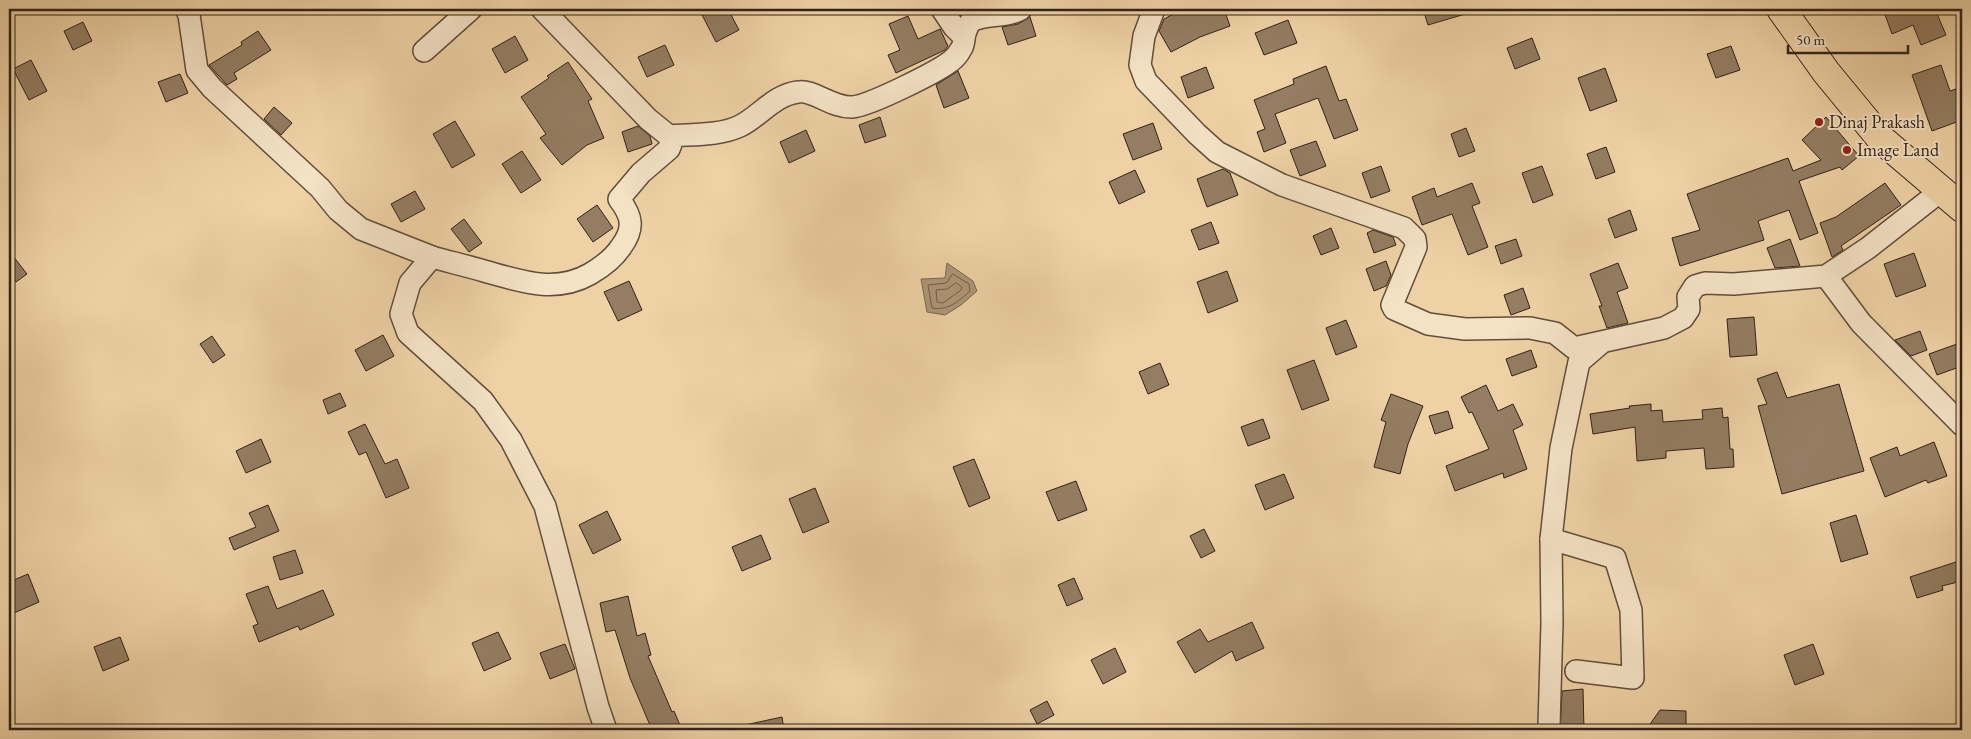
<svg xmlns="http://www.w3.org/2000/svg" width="1971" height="739" font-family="'EB Garamond',serif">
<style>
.water{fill:#ae9676;stroke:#7d6750}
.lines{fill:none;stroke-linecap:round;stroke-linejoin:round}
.shore{stroke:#705c47;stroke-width:1}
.building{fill:#947d62;stroke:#332118}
.minor-casing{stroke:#624d3c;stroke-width:24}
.major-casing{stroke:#332118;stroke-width:30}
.minor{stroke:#f4e2c5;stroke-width:21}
.major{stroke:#eed2a6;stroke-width:28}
.poi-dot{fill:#8f2418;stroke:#f4e2c5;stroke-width:2}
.labels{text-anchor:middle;stroke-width:4;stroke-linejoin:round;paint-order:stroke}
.poi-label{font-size:18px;fill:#332118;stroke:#f4e2c5;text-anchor:start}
</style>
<rect width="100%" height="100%" fill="#eed2a6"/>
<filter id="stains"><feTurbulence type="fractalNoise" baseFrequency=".004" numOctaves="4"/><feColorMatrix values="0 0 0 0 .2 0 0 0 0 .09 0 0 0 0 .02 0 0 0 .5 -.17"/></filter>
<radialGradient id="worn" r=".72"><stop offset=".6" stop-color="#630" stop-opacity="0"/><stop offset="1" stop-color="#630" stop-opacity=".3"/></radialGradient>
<!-- water -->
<polygon class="water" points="947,263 973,281 977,291 961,305 945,315 927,312 921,279 945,278"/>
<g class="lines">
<!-- shore -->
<g class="shore">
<path d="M953,274L969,284L970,291C959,301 948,311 932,308L928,285L946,283Z"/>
<polygon points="956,283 962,287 961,290 943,303 937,302 936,290 947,289"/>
</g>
</g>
<!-- building -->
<g class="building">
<polygon points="699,9 728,9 739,30 716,42"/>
<polygon points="1183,9 1224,9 1230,26 1200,37 1171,52 1159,31 1164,19"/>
<polygon points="1423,9 1471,9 1472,12 1428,25"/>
<polygon points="1883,9 1935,9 1946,35 1921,45 1913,25 1892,34"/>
<polygon points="908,16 918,39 940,29 948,46 945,50 896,73 888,55 900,50 889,24"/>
<polygon points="1030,17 1036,36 1008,45 1002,27 1018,24"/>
<polygon points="1288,20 1297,43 1264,55 1255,33"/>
<polygon points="83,22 92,41 73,50 64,31"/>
<polygon points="258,31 271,50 234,73 237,79 227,85 209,65 242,45 241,42"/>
<polygon points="515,36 528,60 505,73 492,49"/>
<polygon points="1532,38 1540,59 1515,69 1507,48"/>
<polygon points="665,45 674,65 647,77 638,57"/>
<polygon points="1731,46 1740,70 1716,78 1707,54"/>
<polygon points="31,60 47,91 29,100 13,69"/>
<polygon points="568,62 592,99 588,101 604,138 587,145 562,165 540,138 546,134 521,97 549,78 547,76"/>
<polygon points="1941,65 1950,91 1962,87 1962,120 1932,131 1912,75"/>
<polygon points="1326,66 1339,101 1346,99 1358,130 1334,139 1318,98 1275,114 1286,143 1264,152 1257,132 1265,129 1254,100 1294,84 1293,79"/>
<polygon points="1206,67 1214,88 1188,98 1181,77"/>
<polygon points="1605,68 1617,101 1590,111 1578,78"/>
<polygon points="958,71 969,98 944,108 936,85"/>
<polygon points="180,74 188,93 166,102 158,82"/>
<polygon points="274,107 292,123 281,135 264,119"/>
<polygon points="880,117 886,136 865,143 859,125"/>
<polygon points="1826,117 1859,156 1842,170 1840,167 1799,181 1818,233 1800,240 1789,210 1758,221 1764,240 1680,266 1672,238 1700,230 1687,194 1788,158 1793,171 1821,160 1802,140"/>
<polygon points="455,121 475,155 452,168 433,134"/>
<polygon points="1153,123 1162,149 1133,160 1123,134"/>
<polygon points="638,126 650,136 652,144 628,152 622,132"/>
<polygon points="1466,128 1475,151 1459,157 1451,134"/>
<polygon points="806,130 815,151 789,163 780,142"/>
<polygon points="1316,141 1326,166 1300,176 1290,150"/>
<polygon points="1606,147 1615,172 1596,179 1587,154"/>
<polygon points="522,151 541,180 521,193 502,164"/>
<polygon points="1381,166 1390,191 1371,198 1362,173"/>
<polygon points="1542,166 1553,195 1533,203 1522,173"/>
<polygon points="1223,169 1230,173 1238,195 1207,207 1197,179"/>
<polygon points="1135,170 1145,192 1119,204 1109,182"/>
<polygon points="1472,183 1480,203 1472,206 1488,247 1468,255 1452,214 1422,225 1412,197 1434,188 1437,197"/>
<polygon points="1885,183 1901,205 1841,246 1843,250 1832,257 1820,223 1836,217"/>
<polygon points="415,191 425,209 401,222 391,204"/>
<polygon points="597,205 613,228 593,242 577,219"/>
<polygon points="1630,210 1637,230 1615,238 1608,219"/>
<polygon points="464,219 482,243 469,252 451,229"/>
<polygon points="1211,222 1219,243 1199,250 1191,230"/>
<polygon points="1331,228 1339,248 1321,255 1313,236"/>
<polygon points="1373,230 1393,237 1396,245 1374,253 1367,233"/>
<polygon points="1516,239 1522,256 1501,264 1495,246"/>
<polygon points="1790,239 1800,266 1775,268 1767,248"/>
<polygon points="9,251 27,274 16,282 9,273"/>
<polygon points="1914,253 1926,286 1896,297 1884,264"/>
<polygon points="1386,261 1391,275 1386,286 1374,291 1366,269"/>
<polygon points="1618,263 1628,288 1617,292 1628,323 1607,328 1599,306 1602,306 1590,274"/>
<polygon points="1227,271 1238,301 1208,313 1197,282"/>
<polygon points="629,281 642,310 618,321 604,292"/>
<polygon points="1523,288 1530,308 1511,315 1504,295"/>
<polygon points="1754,317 1757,355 1730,357 1727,319"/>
<polygon points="1346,320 1357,347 1336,355 1326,328"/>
<polygon points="1920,331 1927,350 1911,356 1895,340"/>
<polygon points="383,335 394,356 366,371 355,350"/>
<polygon points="212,336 225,355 213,363 200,344"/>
<polygon points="1957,344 1962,357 1962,366 1937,375 1929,354"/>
<polygon points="1531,350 1537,367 1512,376 1506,359"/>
<polygon points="1314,360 1329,400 1302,410 1287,370"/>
<polygon points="1160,363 1169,385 1148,394 1139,372"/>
<polygon points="1777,372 1787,398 1839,384 1864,471 1782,494 1758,406 1767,404 1757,379"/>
<polygon points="1486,385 1498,411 1513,404 1523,425 1513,430 1527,469 1504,478 1503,473 1455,491 1446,466 1489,449 1472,412 1469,413 1461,397"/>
<polygon points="340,393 346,406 328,414 323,400"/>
<polygon points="1391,394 1423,406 1408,444 1400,474 1374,467 1386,422 1381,420"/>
<polygon points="1651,404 1651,411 1662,410 1663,422 1703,419 1702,410 1722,408 1723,418 1728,417 1730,449 1733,449 1734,467 1706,469 1704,448 1666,451 1666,458 1637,461 1635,427 1593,434 1590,414 1630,408 1629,406"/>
<polygon points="1448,411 1453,428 1435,434 1429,416"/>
<polygon points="1263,419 1270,438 1248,446 1241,427"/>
<polygon points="365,424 385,464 397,459 409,488 386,498 366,452 359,455 348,432"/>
<polygon points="261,439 271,462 246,473 236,451"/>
<polygon points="1934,442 1947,476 1928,483 1926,480 1885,497 1870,458 1897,447 1900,456"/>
<polygon points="974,459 990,498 969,507 953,467"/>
<polygon points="1284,474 1294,498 1265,510 1255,485"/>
<polygon points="1076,481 1087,510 1058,521 1046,492"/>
<polygon points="815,488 829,522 803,533 789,499"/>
<polygon points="268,505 279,531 234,550 229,538 256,527 249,513"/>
<polygon points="607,511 621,540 593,554 579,525"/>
<polygon points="1856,515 1868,554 1841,562 1830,523"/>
<polygon points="1204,529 1215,551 1201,558 1190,536"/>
<polygon points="761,535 771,559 742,571 732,547"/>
<polygon points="295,550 303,573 280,580 273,557"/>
<polygon points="1962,560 1962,581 1942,586 1943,590 1917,598 1910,577"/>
<polygon points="28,574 39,602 14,613 9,601 9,582"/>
<polygon points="1074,578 1083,599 1067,606 1058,585"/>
<polygon points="268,586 277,609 323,590 334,615 300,630 298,626 259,642 253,626 258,624 246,594"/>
<polygon points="628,596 637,636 645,633 651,655 648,656 672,712 674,711 682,730 652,730 630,678 615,630 606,632 600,603"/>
<polygon points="1252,622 1264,648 1236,661 1232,651 1195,673 1177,642 1200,629 1208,642"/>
<polygon points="498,632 511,659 484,671 472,643"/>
<polygon points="120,637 129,660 103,671 94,647"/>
<polygon points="565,644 575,669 550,679 540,653"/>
<polygon points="1813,644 1824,674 1795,685 1784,655"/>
<polygon points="1115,648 1126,672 1103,684 1091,660"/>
<polygon points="1583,689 1584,730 1560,730 1562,691"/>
<polygon points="1047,701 1054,715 1037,724 1030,710"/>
<polygon points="1660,710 1686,711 1686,730 1646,730"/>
<polygon points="782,717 784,730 746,730 745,725"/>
</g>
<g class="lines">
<defs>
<g id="minor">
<polyline points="186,9 189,15 197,70 212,88 320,188 338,210 361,229 432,257 410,283 401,314 408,333 483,401 511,440 545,506 598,707 606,730"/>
<polyline points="542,9 648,119 669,136"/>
<polyline points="942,9 954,27 964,37"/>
<polyline points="1154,9 1144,36 1140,65 1146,81 1197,134 1217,152 1282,185 1404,228 1415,239 1416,247 1392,305 1394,309 1428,324 1465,329 1530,328 1555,333 1574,348 1664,328 1683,318 1689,309 1688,297 1695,286 1705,283 1734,284 1826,276 1868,248 1942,190"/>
<polyline points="424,51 471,9"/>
<path d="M432,257C450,262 467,266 484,271C520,281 555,294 590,274C602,267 613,259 621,247C635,228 632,216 619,199L641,173L669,149L671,144L669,136C692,134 719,136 740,126C760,116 774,95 798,92C813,89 832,108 852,107C869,106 937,72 951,61C955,58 959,53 961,49C965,44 963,37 966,31C967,27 969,24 971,21C986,13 1005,18 1021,9"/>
<polyline points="1826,276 1861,323 1962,425"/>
<polyline points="1551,539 1615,558 1631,610 1633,678 1576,671"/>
<polyline points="1549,725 1552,623 1551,539 1561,448 1579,362 1600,344"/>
</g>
<polyline id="major" points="1781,9 1826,72 1881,139 1962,208"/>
</defs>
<!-- minor casing -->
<use href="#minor" class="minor-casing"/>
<!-- major casing -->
<use href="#major" class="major-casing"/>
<!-- minor -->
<use href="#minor" class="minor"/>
<!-- major -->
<use href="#major" class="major"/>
</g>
<!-- markers -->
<g class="poi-dot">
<circle cx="1819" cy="122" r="5"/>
<circle cx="1847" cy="150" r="5"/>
</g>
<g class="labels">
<!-- poi labels -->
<g class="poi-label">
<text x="1829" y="128">Dinaj Prakash</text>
<text x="1857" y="156">Image Land</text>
</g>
</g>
<!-- margin -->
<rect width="1971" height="739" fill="none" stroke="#eed2a6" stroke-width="30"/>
<rect x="10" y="10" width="1951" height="719" fill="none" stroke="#332118" stroke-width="2.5"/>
<rect x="15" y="15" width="1941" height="709" fill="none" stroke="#332118"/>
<!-- scale -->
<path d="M1788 45v8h120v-8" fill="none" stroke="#332118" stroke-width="2.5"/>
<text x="1796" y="45" font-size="15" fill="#332118" stroke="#f4e2c5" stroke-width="4" paint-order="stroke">50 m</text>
<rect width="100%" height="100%" filter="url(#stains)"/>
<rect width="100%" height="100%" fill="url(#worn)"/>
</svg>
